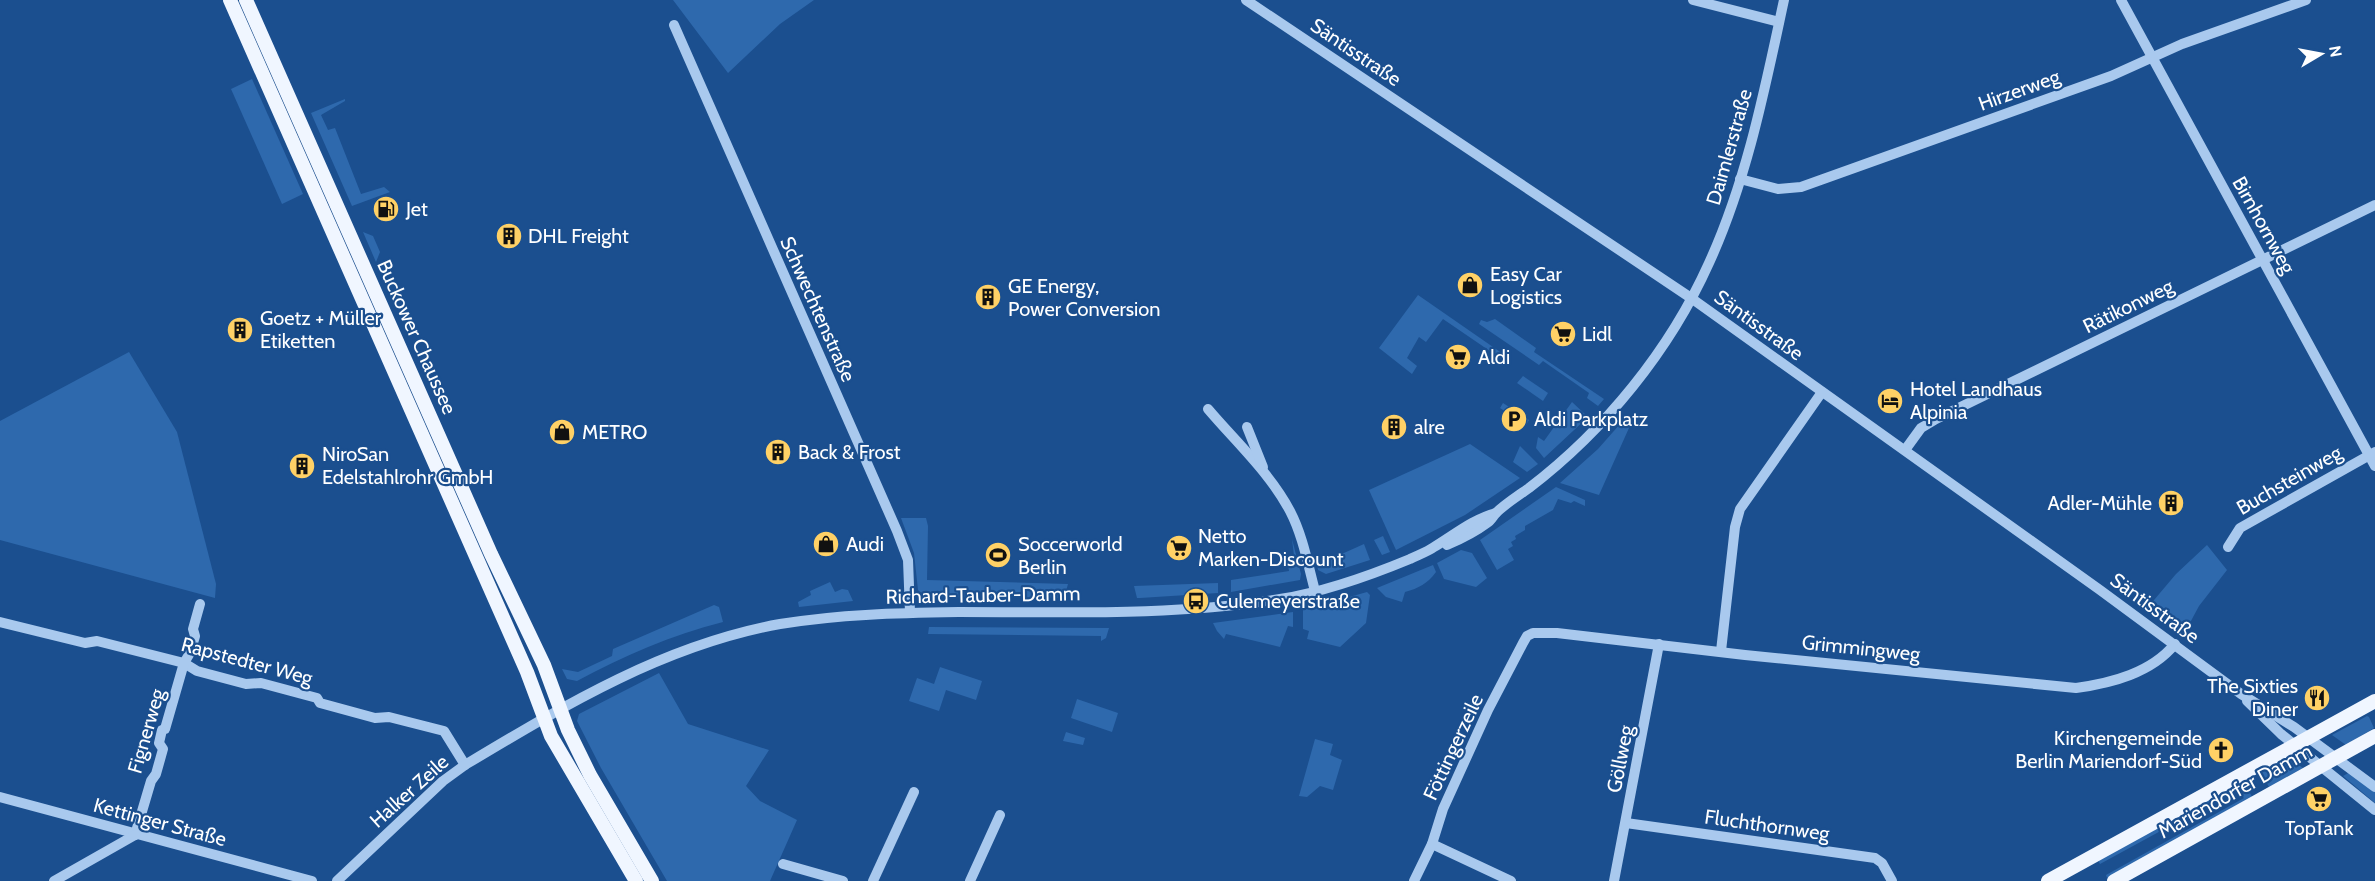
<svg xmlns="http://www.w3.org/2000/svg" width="2375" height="881" font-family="Cabin,sans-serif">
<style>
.green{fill:#2e69ad}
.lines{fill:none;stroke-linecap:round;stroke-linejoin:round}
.minor{stroke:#a9c9ee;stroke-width:10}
.major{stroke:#f0f6ff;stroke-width:14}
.labels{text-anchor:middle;stroke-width:4.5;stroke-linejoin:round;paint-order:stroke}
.street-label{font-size:20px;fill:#fff;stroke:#1b4f8f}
.poi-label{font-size:20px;fill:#fff;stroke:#1b4f8f;text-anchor:start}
</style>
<rect width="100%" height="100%" fill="#1b4f8f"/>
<!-- green -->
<g class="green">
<polygon points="673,0 814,0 780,24 728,73"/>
<polygon points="252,79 303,194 282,204 231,89"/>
<polygon points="345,99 345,101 321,115 328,130 335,128 361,194 384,187 390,192 352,206 311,113"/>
<polygon points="363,232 373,236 380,252 376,262"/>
<polygon points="1418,295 1506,356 1503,360 1443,319 1426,342 1419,337 1407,358 1417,366 1412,374 1379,348"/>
<polygon points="1495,319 1536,348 1534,352 1604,399 1598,406 1587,398 1589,393 1543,361 1539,365 1479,324 1481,320 1487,322"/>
<polygon points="129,352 177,432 216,584 215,598 0,540 0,421"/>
<polygon points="1523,376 1548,393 1543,401 1517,383"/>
<polygon points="1572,402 1588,417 1544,458 1536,448 1538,437 1544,441"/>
<polygon points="1503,403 1529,420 1526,425 1500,408"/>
<polygon points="1628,415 1633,419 1599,495 1560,483 1598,449"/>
<polygon points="1470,444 1520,478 1465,515 1396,550 1369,490"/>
<polygon points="1520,446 1538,464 1527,472 1513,462"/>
<polygon points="1556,487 1585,500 1585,506 1574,501 1571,503 1558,499 1553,510 1525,526 1525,530 1515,536 1516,539 1511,542 1513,546 1508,549 1514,560 1497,570 1480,540"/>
<polygon points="901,518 926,518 928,526 927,580 1068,584 1064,598 925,597 918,590 914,553"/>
<polygon points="1383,536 1390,552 1382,555 1374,540"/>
<polygon points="1292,539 1301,574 1300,580 1231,592 1231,580 1289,571 1288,565 1295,564"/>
<polygon points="1364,544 1370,560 1326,574 1318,570 1317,565"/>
<polygon points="2207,545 2227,570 2199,606 2185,632 2149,606 2176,574"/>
<polygon points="1461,550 1472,553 1487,578 1476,587 1444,579 1437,563"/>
<path d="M1433,565L1436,572C1427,584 1419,588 1405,592L1402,602L1386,597L1377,588Z"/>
<polygon points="830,582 835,592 842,589 848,590 853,601 799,607 798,602 811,595 810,591"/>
<polygon points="1218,583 1218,593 1140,598 1137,598 1134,586"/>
<polygon points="1367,592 1370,595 1366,623 1340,647 1307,639 1309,631 1303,629 1303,610"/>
<path d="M714,605L719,607L723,622C671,635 624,656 577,681L567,679L562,669L578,672L612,656L613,649Z"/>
<polygon points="1293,612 1293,627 1288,626 1280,647 1226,634 1224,639 1217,631 1213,623"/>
<polygon points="929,627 1109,628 1106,638 1101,641 1101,636 928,634"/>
<polygon points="940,667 982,681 976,700 946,690 939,711 909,701 917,678 934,684"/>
<polygon points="659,673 688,724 769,750 746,786 760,801 797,820 770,881 667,881 601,768 577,721 579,714"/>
<polygon points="1077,699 1118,713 1112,732 1071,718"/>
<polygon points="2367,716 2369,717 2374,728 2346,745 2332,735"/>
<polygon points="1066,732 1085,738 1083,745 1063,741"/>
<polygon points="1315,739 1333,744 1330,755 1342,760 1333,790 1320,786 1307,797 1299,796"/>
<polygon points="2286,756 2303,768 2269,787 2260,771"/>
<polygon points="2350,772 2375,792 2375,803 2343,776"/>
<polygon points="2243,780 2245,785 2100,864 2098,860"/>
<polygon points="2249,791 2252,797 2107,878 2106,875 2244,798 2240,794"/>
</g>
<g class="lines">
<!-- minor -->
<g class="minor">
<polyline points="1246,0 1691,298 2100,590 2241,694 2294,727 2375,787"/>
<polyline points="1693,0 1779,22"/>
<polyline points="2121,0 2375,466"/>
<polyline points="674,25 897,531 908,560 910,612"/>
<polyline points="1740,179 1778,189 1801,187 2111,76 2182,44 2306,0"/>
<path d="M1208,409C1236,442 1270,473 1290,511C1303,536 1308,565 1315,591"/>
<polyline points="1247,427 1263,467"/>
<polyline points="1905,450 1921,428 1936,419 2375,205"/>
<path d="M1447,545C1461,539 1475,532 1487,523C1491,521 1493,516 1496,513C1505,504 1518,496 1529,488C1605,430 1670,350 1709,263C1747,180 1765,88 1784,0"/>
<polyline points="2228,547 2240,528 2375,452"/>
<polyline points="0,622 85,643 97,641 184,663 197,671 246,684 261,683 317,698 320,703 375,718 389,717 444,731 465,765"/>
<polyline points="1721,651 1735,527 1740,509 1822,392"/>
<polyline points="2247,701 2281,734 2375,810"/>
<polyline points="0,797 312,881"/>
<polyline points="1626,823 1875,858 1882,863 1892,881"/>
<polyline points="135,835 151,781 156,774 163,749 159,743 162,730 165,729 184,663 190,653 195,636 193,629 200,604"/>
<polyline points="1432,844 1511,881"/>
<polyline points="783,864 843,881"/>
<polyline points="54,881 135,835"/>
<path d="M337,881L443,781L465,765C565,705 664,645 780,624C840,614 900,613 959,612C1066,612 1174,616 1280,599C1324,592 1369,576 1410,559C1418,555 1427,552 1434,547C1454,535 1473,519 1496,513"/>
<polyline points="873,881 914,792"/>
<polyline points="970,881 1000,815"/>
<path d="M1414,881L1432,844L1443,809L1488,710L1523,643L1527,636L1533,633H1557L1745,655L2076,688C2112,683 2151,673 2175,644"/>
<polyline points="1614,881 1659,644"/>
</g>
<!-- major -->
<g class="major">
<polyline points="230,0 527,672 551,736 636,881"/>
<polyline points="246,0 491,554 544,665 568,730 590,775 652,881"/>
<polyline points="2048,881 2375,701"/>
<polyline points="2114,881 2375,736"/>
</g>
</g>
<!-- icons -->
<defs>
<symbol id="fuel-disc" viewBox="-11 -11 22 22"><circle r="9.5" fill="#ffd166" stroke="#1b4f8f"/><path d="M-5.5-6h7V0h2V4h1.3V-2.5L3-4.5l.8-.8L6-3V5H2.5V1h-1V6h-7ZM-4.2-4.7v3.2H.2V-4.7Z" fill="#111"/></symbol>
<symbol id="building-disc" viewBox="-11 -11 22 22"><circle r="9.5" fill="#ffd166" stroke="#1b4f8f"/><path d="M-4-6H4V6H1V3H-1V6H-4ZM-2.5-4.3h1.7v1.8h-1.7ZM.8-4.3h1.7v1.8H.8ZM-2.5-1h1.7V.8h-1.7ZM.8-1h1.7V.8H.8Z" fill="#111"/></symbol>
<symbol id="shop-disc" viewBox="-11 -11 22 22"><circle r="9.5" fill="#ffd166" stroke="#1b4f8f"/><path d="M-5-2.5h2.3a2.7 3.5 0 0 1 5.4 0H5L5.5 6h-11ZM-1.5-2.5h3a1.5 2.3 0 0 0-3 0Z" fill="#111"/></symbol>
<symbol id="supermarket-disc" viewBox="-11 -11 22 22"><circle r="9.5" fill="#ffd166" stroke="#1b4f8f"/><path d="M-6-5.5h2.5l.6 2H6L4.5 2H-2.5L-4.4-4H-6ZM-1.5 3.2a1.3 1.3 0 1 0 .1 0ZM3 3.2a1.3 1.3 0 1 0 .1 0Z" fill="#111"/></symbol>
<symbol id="hotel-disc" viewBox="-11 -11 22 22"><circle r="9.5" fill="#ffd166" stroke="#1b4f8f"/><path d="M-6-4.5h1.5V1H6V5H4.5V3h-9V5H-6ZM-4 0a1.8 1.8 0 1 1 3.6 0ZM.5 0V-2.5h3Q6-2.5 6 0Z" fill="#111"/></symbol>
<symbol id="parking-disc" viewBox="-11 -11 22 22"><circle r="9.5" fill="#ffd166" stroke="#1b4f8f"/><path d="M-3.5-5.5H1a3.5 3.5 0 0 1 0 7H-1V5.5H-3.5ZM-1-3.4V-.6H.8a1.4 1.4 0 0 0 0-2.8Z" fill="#111"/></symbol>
<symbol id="stadium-disc" viewBox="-11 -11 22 22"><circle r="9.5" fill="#ffd166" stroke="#1b4f8f"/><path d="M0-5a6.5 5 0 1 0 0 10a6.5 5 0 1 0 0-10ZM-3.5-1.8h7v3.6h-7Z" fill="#111"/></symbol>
<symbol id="bus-disc" viewBox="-11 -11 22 22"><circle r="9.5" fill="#ffd166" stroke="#1b4f8f"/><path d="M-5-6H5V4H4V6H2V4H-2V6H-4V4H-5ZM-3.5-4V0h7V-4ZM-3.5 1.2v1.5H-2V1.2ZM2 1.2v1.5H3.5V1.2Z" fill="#111"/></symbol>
<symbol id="restaurant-disc" viewBox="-11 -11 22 22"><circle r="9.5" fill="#ffd166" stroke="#1b4f8f"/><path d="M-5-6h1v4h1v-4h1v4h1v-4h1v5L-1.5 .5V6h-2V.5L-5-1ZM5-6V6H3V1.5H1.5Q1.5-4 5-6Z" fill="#111"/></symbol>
<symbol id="church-disc" viewBox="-11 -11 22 22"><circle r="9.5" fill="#ffd166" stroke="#1b4f8f"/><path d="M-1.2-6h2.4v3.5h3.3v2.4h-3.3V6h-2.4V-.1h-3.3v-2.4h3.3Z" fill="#111"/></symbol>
</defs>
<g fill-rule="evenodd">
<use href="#fuel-disc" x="371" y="194" width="30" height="30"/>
<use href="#building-disc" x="494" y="221" width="30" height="30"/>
<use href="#shop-disc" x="1455" y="270" width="30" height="30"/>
<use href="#building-disc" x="973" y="282" width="30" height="30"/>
<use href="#building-disc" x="225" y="315" width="30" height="30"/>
<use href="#supermarket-disc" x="1548" y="319" width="30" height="30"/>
<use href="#supermarket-disc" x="1443" y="342" width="30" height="30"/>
<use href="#hotel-disc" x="1875" y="386" width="30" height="30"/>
<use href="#parking-disc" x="1499" y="404" width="30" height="30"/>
<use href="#building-disc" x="1379" y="412" width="30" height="30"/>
<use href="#shop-disc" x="547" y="417" width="30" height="30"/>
<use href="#building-disc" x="763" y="437" width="30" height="30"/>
<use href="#building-disc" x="287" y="451" width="30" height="30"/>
<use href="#building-disc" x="2156" y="488" width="30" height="30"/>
<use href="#shop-disc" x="811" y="529" width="30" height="30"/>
<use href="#supermarket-disc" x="1164" y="533" width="30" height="30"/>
<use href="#stadium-disc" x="983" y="540" width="30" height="30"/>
<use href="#bus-disc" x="1181" y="586" width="30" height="30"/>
<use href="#restaurant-disc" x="2302" y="683" width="30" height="30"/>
<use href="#church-disc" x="2206" y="735" width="30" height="30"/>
<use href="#supermarket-disc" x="2304" y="784" width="30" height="30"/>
</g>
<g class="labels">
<!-- street labels -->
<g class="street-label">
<text transform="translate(1356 52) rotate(34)" y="7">Säntisstraße</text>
<text transform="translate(2019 90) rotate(-20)" y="7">Hirzerweg</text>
<text transform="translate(1729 147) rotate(-74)" y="7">Daimlerstraße</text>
<text transform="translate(2264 225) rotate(61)" y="7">Birnhornweg</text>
<text transform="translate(2128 306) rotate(-26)" y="7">Rätikonweg</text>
<text transform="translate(818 309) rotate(66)" y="7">Schwechtenstraße</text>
<text transform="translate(1759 325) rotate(36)" y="7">Säntisstraße</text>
<text transform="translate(417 337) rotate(66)" y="7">Buckower Chaussee</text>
<text transform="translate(2289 480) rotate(-30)" y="7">Buchsteinweg</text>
<text transform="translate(983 595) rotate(-1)" y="7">Richard-Tauber-Damm</text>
<text transform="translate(2155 608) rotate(36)" y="7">Säntisstraße</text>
<text transform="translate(1861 648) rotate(6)" y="7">Grimmingweg</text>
<text transform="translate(247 661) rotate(15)" y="7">Rapstedter Weg</text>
<text transform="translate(146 731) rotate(-74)" y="7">Fignerweg</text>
<text transform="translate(1453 747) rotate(-65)" y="7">Föttingerzeile</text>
<text transform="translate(1620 759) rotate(-79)" y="7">Göllweg</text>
<text transform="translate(409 791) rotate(-42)" y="7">Halker Zeile</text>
<text transform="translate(2235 791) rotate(-29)" y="7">Mariendorfer Damm</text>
<text transform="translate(160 822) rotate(15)" y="7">Kettinger Straße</text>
<text transform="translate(1767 825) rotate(8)" y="7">Fluchthornweg</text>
</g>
<!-- poi labels -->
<g class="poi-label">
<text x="406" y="216">Jet</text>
<text x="528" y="243">DHL Freight</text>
<text x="1490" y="281">Easy Car<tspan x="1490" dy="23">Logistics</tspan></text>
<text x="1008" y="293">GE Energy,<tspan x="1008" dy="23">Power Conversion</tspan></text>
<text x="260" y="325">Goetz + Müller<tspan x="260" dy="23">Etiketten</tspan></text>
<text x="1582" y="341">Lidl</text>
<text x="1478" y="364">Aldi</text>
<text x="1910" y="396">Hotel Landhaus<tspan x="1910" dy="23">Alpinia</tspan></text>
<text x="1534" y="426">Aldi Parkplatz</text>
<text x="1414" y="434">alre</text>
<text x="582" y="439">METRO</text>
<text x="798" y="459">Back &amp; Frost</text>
<text x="322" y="461">NiroSan<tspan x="322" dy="23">Edelstahlrohr GmbH</tspan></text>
<text x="2152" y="510" text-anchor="end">Adler-Mühle</text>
<text x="1198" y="543">Netto<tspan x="1198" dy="23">Marken-Discount</tspan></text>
<text x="846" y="551">Audi</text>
<text x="1018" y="551">Soccerworld<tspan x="1018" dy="23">Berlin</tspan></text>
<text x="1216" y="608">Culemeyerstraße</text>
<text x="2298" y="693" text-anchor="end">The Sixties<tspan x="2298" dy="23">Diner</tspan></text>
<text x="2202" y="745" text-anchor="end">Kirchengemeinde<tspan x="2202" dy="23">Berlin Mariendorf-Süd</tspan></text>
<text x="2319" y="835" text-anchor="middle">TopTank</text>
</g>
</g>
<!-- north arrow -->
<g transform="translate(2321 54) rotate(80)" stroke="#1b4f8f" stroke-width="4.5" paint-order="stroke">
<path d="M0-4.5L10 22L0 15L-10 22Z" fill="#ffffff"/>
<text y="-9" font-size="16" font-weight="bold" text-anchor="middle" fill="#ffffff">N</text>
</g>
</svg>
